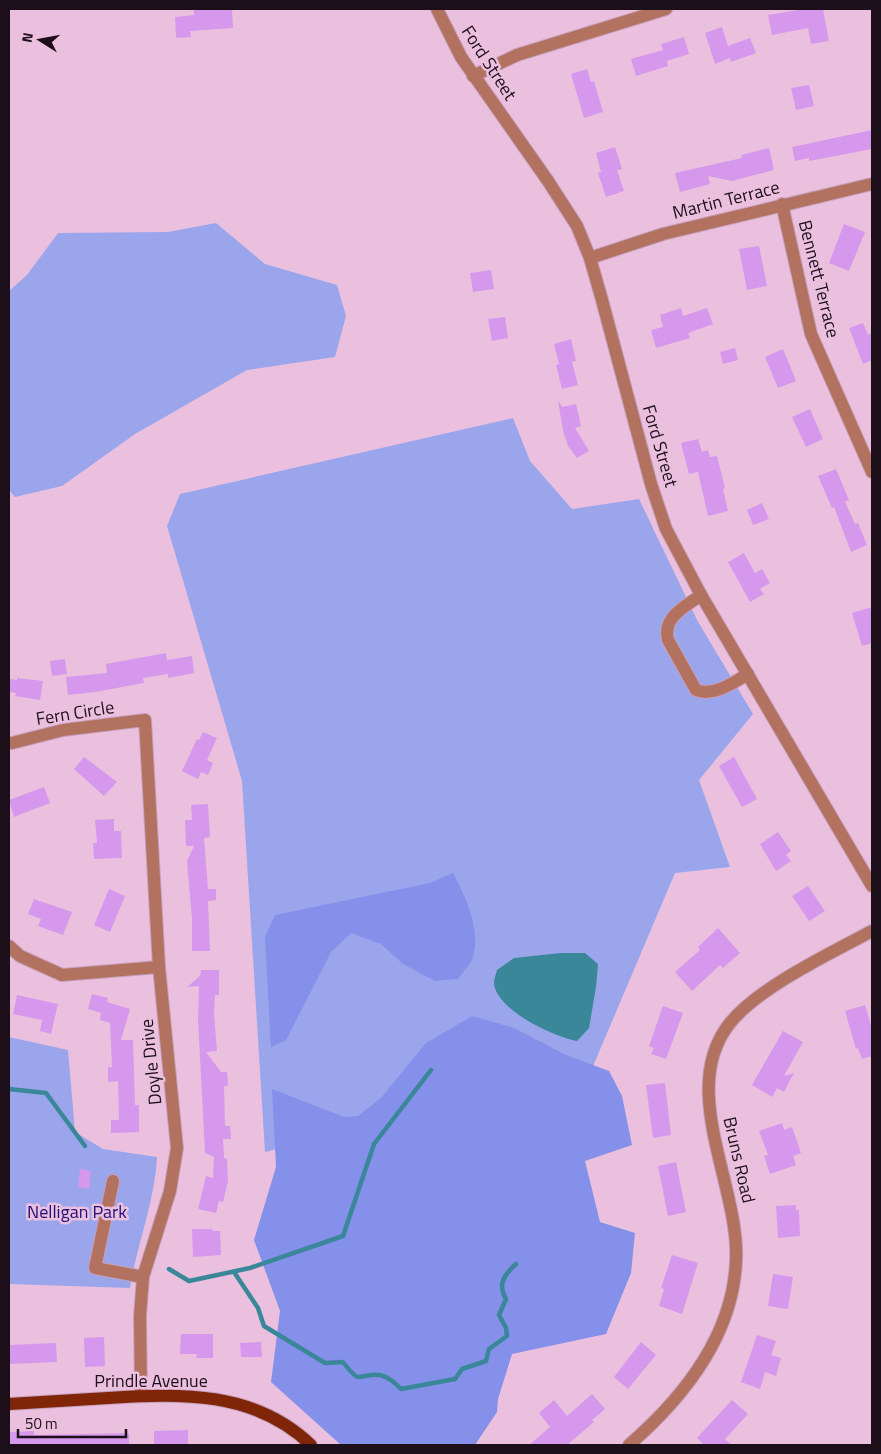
<svg xmlns="http://www.w3.org/2000/svg" width="881" height="1454" font-family="'Titillium Web',sans-serif">
<style>
.green{fill:#9aa5eb}
.forest{fill:#8490e9}
.water{fill:#3a8799}
.lines{fill:none;stroke-linecap:round;stroke-linejoin:round}
.stream{stroke:#3a8799;stroke-width:4.5}
.building{fill:#d598ec}
.minor-casing{stroke:#c6a0bc;stroke-width:14}
.major-casing{stroke:#c6a0bc;stroke-width:14}
.minor{stroke:#b37260;stroke-width:12}
.major{stroke:#802507;stroke-width:12}
.labels{text-anchor:middle;stroke-width:5;stroke-linejoin:round;paint-order:stroke}
.street-label{font-size:18px;fill:#1d0f1a;stroke:#ebc0df}
.park-label{font-size:18px;fill:#1f0d78;stroke:#ebc0df}
</style>
<rect width="100%" height="100%" fill="#ebc0df"/>
<!-- green -->
<g class="green">
<polygon points="216,223 265,264 337,285 346,316 335,357 247,370 135,434 62,486 15,497 9,490 9,291 27,275 58,233 168,232"/>
<polygon points="513,418 530,461 572,509 639,499 697,620 753,714 699,780 730,867 675,873 588,1078 528,1084 265,1152 242,781 167,526 180,494"/>
<path d="M9,1037L68,1050L75,1132L103,1149L157,1157C155,1201 137,1244 130,1288L9,1284Z"/>
</g>
<!-- forest -->
<g class="forest">
<path d="M453,873C466,898 482,931 472,960C469,966 462,973 458,979L435,981L403,964L381,944L351,933L331,952L286,1040L271,1047L265,937L275,915L430,883Z"/>
<polygon points="472,1016 514,1028 566,1055 609,1071 622,1096 632,1145 585,1161 600,1222 635,1233 631,1273 606,1334 512,1354 498,1399 497,1412 475,1445 341,1445 271,1382 280,1311 254,1240 276,1167 272,1089 344,1117 358,1116 381,1098 426,1043"/>
</g>
<!-- water -->
<path class="water" d="M561,953H585L598,964L596,987L589,1028L577,1041C554,1037 494,1009 494,982C494,979 496,974 497,970L514,958Z"/>
<g class="lines">
<!-- stream -->
<g class="stream">
<polyline points="9,1089 46,1093 85,1146"/>
<polyline points="169,1269 189,1281 250,1268 343,1236 374,1144 431,1070"/>
<path d="M234,1272L258,1308L264,1326L325,1363L343,1362C363,1388 357,1372 380,1375C389,1377 395,1383 401,1389L455,1379L462,1369L486,1361L489,1349L507,1336L506,1328L499,1315L506,1299C497,1284 505,1274 516,1264"/>
</g>
</g>
<!-- building -->
<g class="building">
<polygon points="194,9 232,9 233,28 190,31 191,37 176,38 175,17 194,15"/>
<polygon points="804,9 823,9 829,41 811,44 808,28 772,35 768,15"/>
<polygon points="722,27 728,46 750,38 756,53 731,62 730,58 715,64 705,33"/>
<polygon points="684,37 689,54 667,61 668,66 636,76 631,59 663,50 661,44"/>
<polygon points="587,69 591,82 594,81 603,112 584,118 571,74"/>
<polygon points="809,85 814,106 796,110 791,88"/>
<polygon points="872,130 872,149 809,161 809,158 795,161 792,147"/>
<polygon points="615,147 622,169 617,170 624,191 606,197 598,173 601,172 596,153"/>
<polygon points="769,148 774,170 732,181 708,176 710,184 680,192 675,173 742,158 741,155"/>
<polygon points="844,224 865,232 849,271 829,263"/>
<polygon points="759,246 767,286 747,290 739,249"/>
<polygon points="491,270 494,289 473,292 470,273"/>
<polygon points="681,308 683,316 707,308 713,324 688,333 690,338 656,348 651,330 663,327 660,315"/>
<polygon points="505,317 508,338 492,341 488,319"/>
<polygon points="863,323 868,335 872,333 872,360 863,364 849,328"/>
<polygon points="571,339 576,361 572,362 578,385 562,389 556,365 559,364 554,344"/>
<polygon points="735,348 738,360 723,364 720,352"/>
<polygon points="783,349 796,381 778,388 765,357"/>
<polygon points="558,400 562,407 576,404 581,426 575,428 589,451 577,458 568,446 563,431"/>
<polygon points="810,409 823,439 806,447 792,417"/>
<polygon points="698,439 702,452 708,450 710,457 717,456 725,488 723,489 728,511 708,516 698,472 689,474 681,443"/>
<polygon points="836,469 849,500 845,502 855,524 858,523 867,545 851,552 834,507 832,508 818,476"/>
<polygon points="762,503 769,519 753,525 747,510"/>
<polygon points="744,553 755,573 762,569 770,583 760,589 764,594 750,602 728,562"/>
<polygon points="872,607 872,643 862,646 852,613"/>
<polygon points="166,653 167,660 192,656 194,673 168,678 168,674 143,678 144,683 95,692 68,695 66,677 107,673 106,664"/>
<polygon points="65,659 67,674 52,676 50,661"/>
<polygon points="17,678 43,681 40,700 15,696 16,693 9,692 9,679 17,680"/>
<polygon points="203,732 217,738 207,760 213,763 208,775 201,772 198,779 182,771 197,739 199,740"/>
<polygon points="84,757 117,782 104,796 74,769"/>
<polygon points="734,757 757,799 742,807 719,766"/>
<polygon points="44,787 50,803 14,817 9,800"/>
<polygon points="208,804 210,837 204,838 208,889 216,889 216,900 208,901 210,951 192,951 192,919 187,861 194,846 186,846 185,820 192,820 191,805"/>
<polygon points="114,819 114,831 121,831 122,858 94,859 93,843 97,843 95,820"/>
<polygon points="778,832 791,851 786,855 791,861 776,871 760,844"/>
<polygon points="808,886 825,911 809,921 792,896"/>
<polygon points="109,889 125,896 110,932 94,925"/>
<polygon points="34,899 72,912 63,935 38,926 41,919 28,914"/>
<polygon points="718,928 740,953 723,968 720,965 692,991 675,972 700,950 698,947"/>
<polygon points="201,970 219,970 219,995 215,995 214,1014 217,1051 206,1052 221,1072 227,1072 228,1086 224,1086 225,1126 230,1126 231,1139 223,1139 224,1158 227,1159 228,1181 223,1202 219,1201 216,1213 198,1209 206,1176 213,1178 214,1157 205,1153 198,1019 199,986 187,987 200,976"/>
<polygon points="92,994 108,998 107,1002 130,1009 121,1040 133,1040 135,1105 139,1105 139,1132 111,1133 111,1120 119,1120 118,1081 108,1082 108,1067 112,1067 110,1023 100,1020 101,1013 88,1009"/>
<polygon points="17,995 58,1004 51,1034 40,1031 42,1020 13,1014"/>
<polygon points="865,1005 872,1029 872,1056 862,1059 858,1048 856,1049 845,1011"/>
<polygon points="663,1006 683,1013 666,1059 651,1054 654,1048 649,1046"/>
<polygon points="783,1031 803,1042 784,1076 794,1073 784,1092 777,1088 772,1097 752,1085"/>
<polygon points="665,1083 671,1135 653,1138 646,1085"/>
<polygon points="782,1123 784,1130 792,1127 801,1153 793,1156 796,1165 770,1174 764,1156 768,1155 759,1131"/>
<polygon points="676,1162 686,1212 668,1216 658,1166"/>
<polygon points="80,1169 91,1171 89,1189 78,1187"/>
<polygon points="796,1205 796,1210 799,1210 800,1236 778,1238 776,1206"/>
<polygon points="192,1229 213,1229 212,1231 220,1231 221,1255 193,1257"/>
<polygon points="672,1255 698,1263 682,1314 659,1306 664,1289 661,1288"/>
<polygon points="773,1274 793,1277 788,1309 768,1306"/>
<polygon points="181,1334 213,1334 213,1358 196,1358 197,1354 180,1354"/>
<polygon points="757,1335 776,1341 771,1355 781,1358 776,1376 765,1372 760,1389 741,1382"/>
<polygon points="104,1337 105,1366 85,1367 84,1338"/>
<polygon points="261,1342 262,1357 241,1357 240,1343"/>
<polygon points="641,1342 656,1355 628,1389 614,1377"/>
<polygon points="56,1343 57,1362 9,1364 9,1345"/>
<polygon points="592,1394 605,1409 592,1420 594,1422 567,1445 529,1445 550,1427 539,1413 554,1400 567,1416"/>
<polygon points="732,1400 748,1414 725,1439 732,1445 704,1445 697,1438"/>
<polygon points="188,1430 188,1445 154,1445 154,1431"/>
<polygon points="34,1431 34,1435 129,1433 129,1445 9,1445 9,1432"/>
</g>
<g class="lines">
<defs>
<g id="minor">
<polyline points="437,9 461,57 548,181 577,226 590,258 602,300 651,484 666,529 701,595 872,886"/>
<polyline points="473,76 517,55 666,9"/>
<polyline points="782,204 811,334 872,472"/>
<polyline points="590,258 663,234 872,184"/>
<path d="M701,595C685,607 662,617 668,640L696,690C713,697 733,683 748,674"/>
<polyline points="12,743 63,730 145,720 159,967 177,1148 170,1191 143,1277 140,1316 141,1396"/>
<polyline points="9,946 20,956 62,975 159,967"/>
<polyline points="113,1181 95,1268 143,1277"/>
<path d="M629,1445C683,1398 733,1336 736,1261C740,1186 677,1089 730,1023C759,987 831,953 872,931"/>
</g>
<path id="major" d="M9,1404C42,1402 75,1400 108,1398C181,1393 255,1391 311,1445"/>
</defs>
<!-- minor casing -->
<use href="#minor" class="minor-casing"/>
<!-- major casing -->
<use href="#major" class="major-casing"/>
<!-- minor -->
<use href="#minor" class="minor"/>
<!-- major -->
<use href="#major" class="major"/>
</g>
<g class="labels">
<!-- street labels -->
<g class="street-label">
<text transform="translate(489 63) rotate(57)" y="6">Ford Street</text>
<text transform="translate(726 200) rotate(-14)" y="6">Martin Terrace</text>
<text transform="translate(819 279) rotate(76)" y="6">Bennett Terrace</text>
<text transform="translate(660 446) rotate(74)" y="6">Ford Street</text>
<text transform="translate(75 713) rotate(-9)" y="6">Fern Circle</text>
<text transform="translate(151 1062) rotate(-96)" y="6">Doyle Drive</text>
<text transform="translate(739 1160) rotate(77)" y="6">Bruns Road</text>
<text x="151" y="1387">Prindle Avenue</text>
</g>
<!-- park labels -->
<g class="park-label">
<text x="77" y="1218">Nelligan Park</text>
</g>
</g>
<!-- border -->
<rect width="881" height="1454" fill="none" stroke="#1d0f1a" stroke-width="20"/>
<!-- north arrow -->
<g transform="translate(40 40) rotate(281)" stroke="#ebc0df" stroke-width="4" paint-order="stroke">
<path d="M0-4L9 19L0 12L-9 19Z" fill="#1d0f1a"/>
<text y="-8" font-size="14" font-weight="bold" text-anchor="middle" fill="#1d0f1a">N</text>
</g>
<!-- scale -->
<path d="M18 1429v8h108v-8" fill="none" stroke="#1d0f1a" stroke-width="2.5"/>
<text x="25" y="1429" font-size="15" fill="#1d0f1a" stroke="#ebc0df" stroke-width="4" paint-order="stroke">50 m</text>
</svg>
